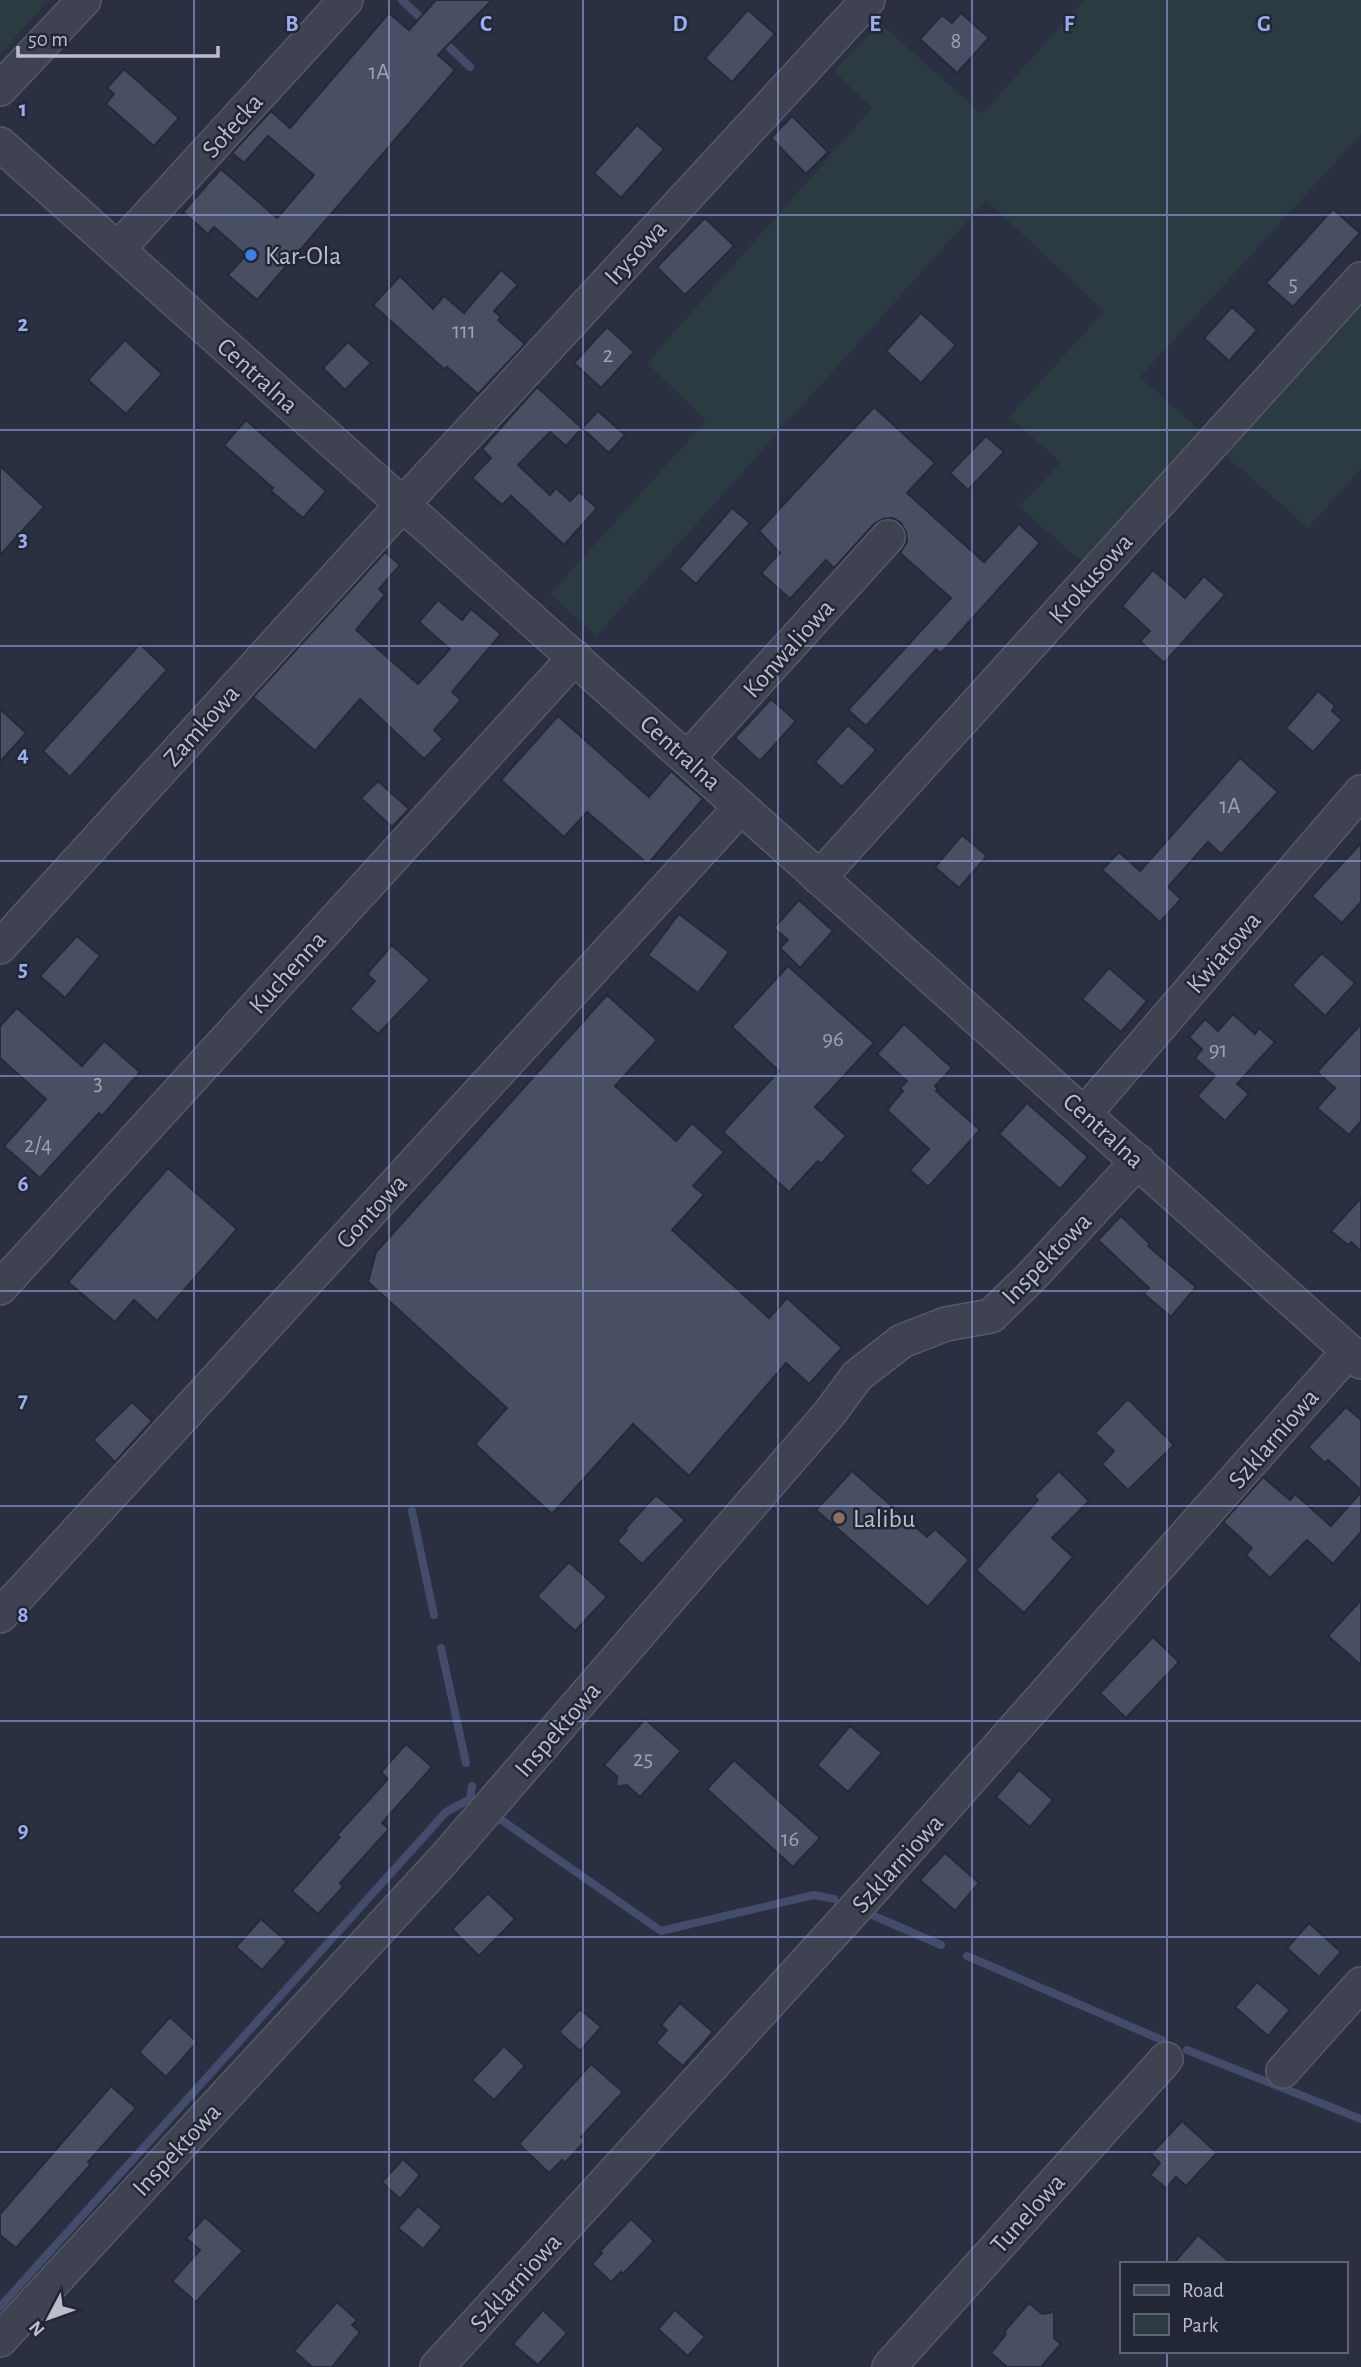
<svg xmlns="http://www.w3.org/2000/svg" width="1361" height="2367" font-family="'Alegreya Sans',sans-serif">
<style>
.green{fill:#2c3b42}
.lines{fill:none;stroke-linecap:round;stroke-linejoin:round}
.stream{stroke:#434c6a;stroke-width:8}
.building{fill:#494f62;stroke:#252938;stroke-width:2}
.minor-casing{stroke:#565a68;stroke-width:36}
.minor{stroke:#3e4251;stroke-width:33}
.grid{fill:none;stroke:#9cadef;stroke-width:2;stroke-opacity:0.55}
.shop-dot{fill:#3f7fe0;stroke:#222736;stroke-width:2.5}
.education-dot{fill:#8d6e63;stroke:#222736;stroke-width:2.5}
.labels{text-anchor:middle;stroke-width:5;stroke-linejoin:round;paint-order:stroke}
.number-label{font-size:23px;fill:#9ea2b1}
.street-label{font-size:26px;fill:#bbbecb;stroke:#222736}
.poi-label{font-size:26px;fill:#bbbecb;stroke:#222736;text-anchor:start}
.grid-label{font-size:23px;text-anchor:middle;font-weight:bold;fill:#9cadef;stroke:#222736;stroke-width:5;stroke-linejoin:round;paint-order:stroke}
</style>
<rect width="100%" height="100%" fill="#2a2f41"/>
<!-- green -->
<g class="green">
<polygon points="0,0 49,0 0,54"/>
<polygon points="1084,0 1361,0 1361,134 1140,377 1207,437 1089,568 1019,507 1061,462 1009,417 1104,311 986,200 596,636 550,594 706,421 647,363 872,108 834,71 880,23 982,114"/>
<polygon points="1361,303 1361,469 1308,528 1225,455"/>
</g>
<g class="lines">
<!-- stream -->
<g class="stream">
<polyline points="402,0 426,23"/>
<polyline points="442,40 470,67"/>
<polyline points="412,1511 434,1615"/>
<polyline points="441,1648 466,1763"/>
<polyline points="472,1786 470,1799 474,1801"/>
<polyline points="500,1819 661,1931 814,1895 834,1899"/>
<polyline points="872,1915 941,1945"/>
<polyline points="967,1956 1162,2040"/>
<polyline points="1187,2050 1361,2119"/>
<polyline points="0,2307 446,1812 470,1799"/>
</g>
</g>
<!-- building -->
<g class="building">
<polygon points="436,0 492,0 438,55 455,70 257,300 228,275 246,255 214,227 208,234 183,212 221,169 277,218 314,175 268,136 244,163 232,153 271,111 290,128 389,13 409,30"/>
<polygon points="748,10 775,34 732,82 705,58"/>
<polygon points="961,13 989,38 957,73 920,39 942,15 952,23"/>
<polygon points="124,69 179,118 154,146 106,104 114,94 107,88"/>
<polygon points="792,116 828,152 806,174 771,138"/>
<polygon points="637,125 664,149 621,198 594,173"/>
<polygon points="1333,209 1360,233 1293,307 1266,283"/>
<polygon points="705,218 734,246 685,295 657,267"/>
<polygon points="501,270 518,285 494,311 501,317 498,320 525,344 478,394 447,367 444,369 373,305 400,276 433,309 444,296 464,313"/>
<polygon points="1232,307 1257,330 1229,361 1204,338"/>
<polygon points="921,313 956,345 921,383 886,351"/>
<polygon points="607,327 634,352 601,388 574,363"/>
<polygon points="125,340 162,374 126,414 88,380"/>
<polygon points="348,342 371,363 345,390 323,368"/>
<polygon points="537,387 582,428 566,446 550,432 518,465 550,495 556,488 570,501 579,492 597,508 564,545 511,496 502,505 472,478 491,458 482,449"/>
<polygon points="874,407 935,463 907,493 984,562 1019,524 1040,543 941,653 936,649 866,726 848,710 951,598 900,553 907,542 906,532 901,523 893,518 883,519 874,524 834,568 826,560 790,599 761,573 780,553 759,531"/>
<polygon points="598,411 625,435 609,453 582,428"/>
<polygon points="246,420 326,491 303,518 271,491 273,488 224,445"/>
<polygon points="986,436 1004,452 968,490 950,473"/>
<polygon points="0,466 44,507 0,555"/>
<polygon points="732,508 750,523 696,584 679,569"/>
<polygon points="385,552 400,565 379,589 385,595 356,630 418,684 450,649 419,622 438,600 462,620 471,609 501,634 452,692 461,700 434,730 443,739 424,759 360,699 315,751 253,697"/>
<polygon points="1153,570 1185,598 1204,576 1225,595 1164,663 1140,641 1150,631 1122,606"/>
<polygon points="140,644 167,670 70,777 43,751"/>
<polygon points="1318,691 1335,706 1332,711 1342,720 1313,752 1286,728"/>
<polygon points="771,699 796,721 760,761 735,738"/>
<polygon points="0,709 26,733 0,762"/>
<polygon points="558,716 649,797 671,771 703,799 648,864 587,812 564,837 501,780"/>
<polygon points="848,725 876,750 842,787 815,762"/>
<polygon points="1240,758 1278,792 1221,854 1208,842 1168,887 1181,899 1160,922 1102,870 1119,852 1140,871"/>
<polygon points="378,781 409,809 392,827 361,798"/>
<polygon points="962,835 987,856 959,888 935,867"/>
<polygon points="1361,843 1361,902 1342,923 1312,896"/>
<polygon points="799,900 833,931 800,968 780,948 788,940 774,928"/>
<polygon points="679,914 729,952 698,993 648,955"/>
<polygon points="77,936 100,956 65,998 40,976"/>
<polygon points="392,945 430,980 378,1034 350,1009 375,981 367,974"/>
<polygon points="1322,953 1355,983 1325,1016 1292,985"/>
<polygon points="788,966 874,1043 815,1107 846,1136 821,1164 818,1161 789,1192 723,1132 779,1071 732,1027"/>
<polygon points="1109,968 1147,1001 1121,1032 1082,999"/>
<polygon points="607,995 657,1040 615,1086 676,1141 692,1123 724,1152 693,1186 704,1195 672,1230 769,1318 787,1298 842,1348 809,1384 786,1363 689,1476 633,1424 552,1514 475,1444 507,1408 368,1282 376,1252"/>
<polygon points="17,1008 82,1066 104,1041 140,1072 102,1116 99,1113 40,1178 4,1146 46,1099 0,1058 0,1026"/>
<polygon points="1233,1014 1255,1034 1259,1028 1275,1042 1237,1084 1249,1094 1225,1121 1197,1096 1215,1076 1195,1058 1202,1049 1189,1037 1205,1019 1218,1031"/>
<polygon points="904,1024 952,1068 935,1086 938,1089 936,1091 980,1130 928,1187 910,1170 929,1149 887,1110 903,1091 900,1088 907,1081 877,1054"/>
<polygon points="1361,1024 1361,1121 1349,1135 1317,1108 1335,1088 1317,1072"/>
<polygon points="1027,1103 1088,1157 1060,1189 999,1134"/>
<polygon points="168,1168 237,1229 157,1321 134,1300 115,1322 68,1282"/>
<polygon points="1361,1198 1361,1251 1351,1242 1348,1245 1331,1231"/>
<polygon points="1121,1216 1150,1244 1148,1246 1196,1287 1171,1317 1144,1294 1149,1288 1098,1240"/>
<polygon points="1128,1399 1174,1445 1128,1490 1102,1464 1114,1451 1095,1433"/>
<polygon points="132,1402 152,1421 115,1462 93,1440"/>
<polygon points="1346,1407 1361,1420 1361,1490 1328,1460 1325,1463 1308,1447"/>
<polygon points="852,1471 927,1537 935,1529 969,1560 928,1607 816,1510"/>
<polygon points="1059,1471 1089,1501 1052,1538 1073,1557 1024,1613 976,1570 1038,1500 1034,1496"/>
<polygon points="1263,1477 1290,1500 1295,1494 1331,1526 1361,1492 1361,1532 1333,1564 1307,1540 1270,1578 1246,1555 1252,1548 1223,1522"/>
<polygon points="656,1495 685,1520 642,1564 617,1541 627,1530 625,1529"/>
<polygon points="569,1562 607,1597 575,1631 537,1596"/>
<polygon points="1361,1600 1361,1665 1328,1636"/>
<polygon points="1153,1637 1179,1662 1126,1718 1100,1693"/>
<polygon points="645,1719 681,1751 640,1797 627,1785 616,1787 617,1776 604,1765"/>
<polygon points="850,1726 882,1753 848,1792 817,1765"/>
<polygon points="406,1744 432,1767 382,1823 389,1829 340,1883 343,1887 318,1914 292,1891 340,1837 337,1835 388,1779 381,1772"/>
<polygon points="734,1760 820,1838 793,1867 707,1789"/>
<polygon points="1019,1770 1053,1800 1030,1827 996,1797"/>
<polygon points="945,1853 979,1883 955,1911 920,1880"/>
<polygon points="488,1893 515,1919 479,1956 452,1929"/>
<polygon points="261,1919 287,1942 262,1970 236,1947"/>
<polygon points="1309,1923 1341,1952 1319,1977 1287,1948"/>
<polygon points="1257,1982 1290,2010 1268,2036 1235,2007"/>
<polygon points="680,2003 713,2032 683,2066 656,2043 667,2030 661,2025"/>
<polygon points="580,2009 601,2027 580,2051 559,2032"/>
<polygon points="170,2017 197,2042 166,2077 139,2052"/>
<polygon points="504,2046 525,2066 494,2100 472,2080"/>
<polygon points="591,2064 623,2092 581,2137 585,2141 565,2163 562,2160 549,2173 519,2144"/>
<polygon points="111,2086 136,2108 88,2162 91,2164 16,2248 0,2235 0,2214"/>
<polygon points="1182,2121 1217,2153 1186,2186 1176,2177 1166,2188 1150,2175 1160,2163 1151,2154"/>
<polygon points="403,2159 420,2175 400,2199 382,2182"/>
<polygon points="418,2206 442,2227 423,2249 398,2228"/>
<polygon points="205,2217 243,2251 196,2302 172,2281 200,2250 186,2238"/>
<polygon points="631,2219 654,2241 623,2274 621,2272 611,2282 592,2264 602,2253 600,2251"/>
<polygon points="1198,2235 1232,2264 1173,2264"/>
<polygon points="337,2302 357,2320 352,2325 360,2332 332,2367 312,2367 294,2351"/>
<polygon points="1029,2303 1042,2314 1054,2312 1054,2338 1061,2344 1041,2367 1007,2367 991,2353 1006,2334 1004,2332"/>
<polygon points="543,2310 567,2333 538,2365 513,2344"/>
<polygon points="675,2310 705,2337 688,2356 658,2329"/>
</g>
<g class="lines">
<defs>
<g id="minor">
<polyline points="0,89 84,0"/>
<polyline points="0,144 1361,1362"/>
<polyline points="118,249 346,0"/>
<polyline points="688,758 888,537"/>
<polyline points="819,878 1361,279"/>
<polyline points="0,947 403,504 868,0"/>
<polyline points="1085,1113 1361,792"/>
<polyline points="0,1288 575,657"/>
<polyline points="0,1616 741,807"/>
<polyline points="1283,2071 1361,1984"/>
<polyline points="0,2340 445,1858 829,1414 857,1376 902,1341 946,1324 991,1316 1032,1276 1138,1161"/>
<polyline points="437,2367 872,1890 1349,1351"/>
<polyline points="889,2367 1166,2059"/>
</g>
</defs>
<!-- minor casing -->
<use href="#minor" class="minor-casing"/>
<!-- minor -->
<use href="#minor" class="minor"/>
</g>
<!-- grid -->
<path class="grid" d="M194,0V2367M389,0V2367M583,0V2367M778,0V2367M972,0V2367M1167,0V2264M0,215H1361M0,430H1361M0,646H1361M0,861H1361M0,1076H1361M0,1291H1361M0,1506H1361M0,1721H1361M0,1937H1361M0,2152H1361M1167,2351V2367"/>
<!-- markers -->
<circle class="shop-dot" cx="251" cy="255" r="7"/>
<circle class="education-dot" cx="839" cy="1518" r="7"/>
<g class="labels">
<!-- number labels -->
<g class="number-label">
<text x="956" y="48">8</text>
<text x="379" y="79">1A</text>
<text x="1293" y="291">5</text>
<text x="464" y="338">111</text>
<text x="608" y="362">2</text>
<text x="1230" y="813">1A</text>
<text x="833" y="1046">96</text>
<text x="1218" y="1057">91</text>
<text x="98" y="1090">3</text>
<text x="38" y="1152">2/4</text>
<text x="643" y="1766">25</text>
<text x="790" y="1846">16</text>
</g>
<!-- street labels -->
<g class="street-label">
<text transform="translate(232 125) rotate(-48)" y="9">Sołecka</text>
<text transform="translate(635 252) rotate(-47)" y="9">Irysowa</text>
<text transform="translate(258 375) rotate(42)" y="9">Centralna</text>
<text transform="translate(1090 578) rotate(-48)" y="9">Krokusowa</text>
<text transform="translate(788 648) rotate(-48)" y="9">Konwaliowa</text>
<text transform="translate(201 725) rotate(-48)" y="9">Zamkowa</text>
<text transform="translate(681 752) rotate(42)" y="9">Centralna</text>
<text transform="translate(1223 952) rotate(-49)" y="9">Kwiatowa</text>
<text transform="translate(287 972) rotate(-48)" y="9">Kuchenna</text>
<text transform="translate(1104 1130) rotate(42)" y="9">Centralna</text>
<text transform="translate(371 1211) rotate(-47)" y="9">Gontowa</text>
<text transform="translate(1046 1258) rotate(-46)" y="9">Inspektowa</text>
<text transform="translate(1273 1438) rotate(-49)" y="9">Szklarniowa</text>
<text transform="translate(557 1729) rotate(-49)" y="9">Inspektowa</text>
<text transform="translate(897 1863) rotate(-48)" y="9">Szklarniowa</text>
<text transform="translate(176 2149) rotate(-47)" y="9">Inspektowa</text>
<text transform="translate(1027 2213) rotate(-48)" y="9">Tunelowa</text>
<text transform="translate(515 2282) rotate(-48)" y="9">Szklarniowa</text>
</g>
<!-- poi labels -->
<g class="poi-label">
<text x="265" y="264">Kar-Ola</text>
<text x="853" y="1527">Lalibu</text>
</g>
</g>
<g class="grid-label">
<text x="292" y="31">B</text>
<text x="486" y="31">C</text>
<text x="680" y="31">D</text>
<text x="875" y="31">E</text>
<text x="1069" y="31">F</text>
<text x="1264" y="31">G</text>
<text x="23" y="116">1</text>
<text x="23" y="331">2</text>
<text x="23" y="546">3</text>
<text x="23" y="761">4</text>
<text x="23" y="976">5</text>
<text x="23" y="1191">6</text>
<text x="23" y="1407">7</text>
<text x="23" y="1622">8</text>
<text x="23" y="1837">9</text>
</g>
<!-- legend -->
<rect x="1120" y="2262" width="228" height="91" fill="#222736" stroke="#5f6372" stroke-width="2"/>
<rect x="1134" y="2285" width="35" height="10" fill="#3e4251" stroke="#5f6372" stroke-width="2"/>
<text x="1182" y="2297" font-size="21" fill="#bbbecb">Road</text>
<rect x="1134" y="2314" width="35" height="21" fill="#2c3b42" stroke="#5f6372" stroke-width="2"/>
<text x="1182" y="2332" font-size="21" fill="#bbbecb">Park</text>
<!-- north arrow -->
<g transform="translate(49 2318) rotate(229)" stroke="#222736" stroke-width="5" paint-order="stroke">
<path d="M0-5L12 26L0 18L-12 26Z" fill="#bbbecb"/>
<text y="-10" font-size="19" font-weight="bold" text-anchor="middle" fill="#bbbecb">N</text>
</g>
<!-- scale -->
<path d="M18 46v10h200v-10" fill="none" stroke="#bbbecb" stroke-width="3.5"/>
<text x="28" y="46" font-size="21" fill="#bbbecb" stroke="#222736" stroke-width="5" paint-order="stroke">50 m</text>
</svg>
